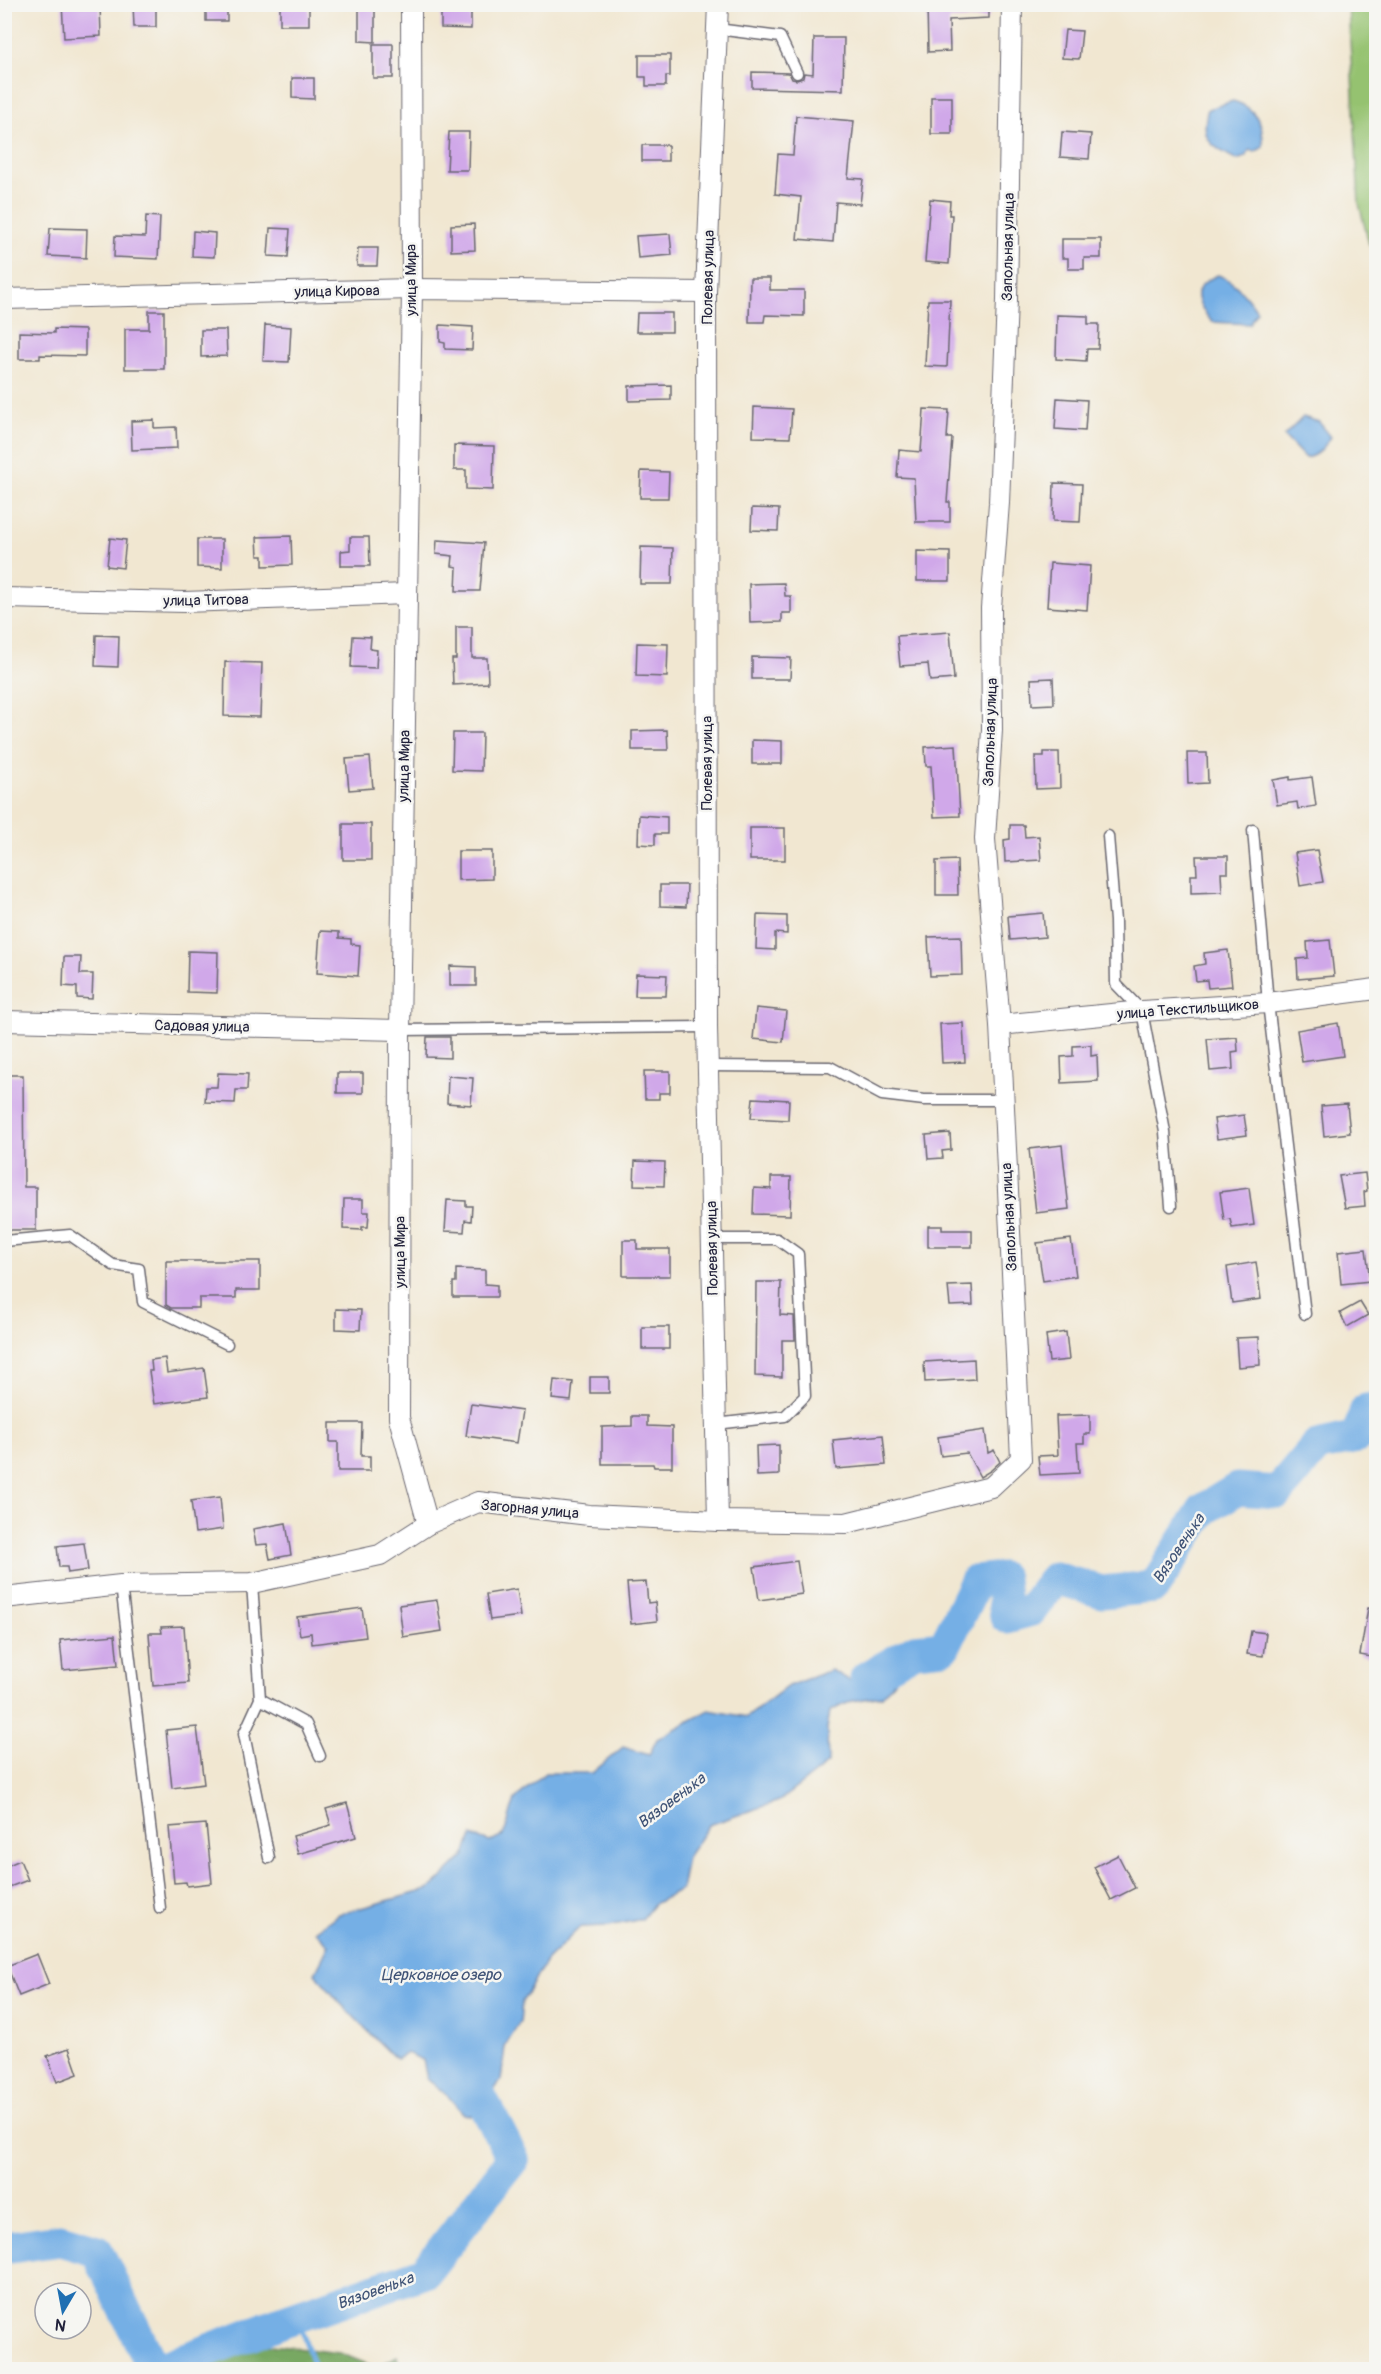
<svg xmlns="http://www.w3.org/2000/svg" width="1381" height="2374" font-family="Pangolin,sans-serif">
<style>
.green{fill:#95c270;stroke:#5c7256;stroke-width:1.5}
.forest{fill:#78a862;stroke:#4d654e;stroke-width:1.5}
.water{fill:#74afe5;stroke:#4b6890;stroke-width:1.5}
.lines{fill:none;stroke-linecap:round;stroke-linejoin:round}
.stream{stroke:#74afe5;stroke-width:5}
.river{stroke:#74afe5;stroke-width:33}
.building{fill:#d0a8e9}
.service-casing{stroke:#6a6770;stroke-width:13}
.minor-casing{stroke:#6a6770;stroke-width:22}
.service{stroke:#fff;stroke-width:10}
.minor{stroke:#fff;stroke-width:20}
.labels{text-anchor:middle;stroke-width:5;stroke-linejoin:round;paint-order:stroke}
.street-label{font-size:15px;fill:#22223b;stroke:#f6f6f2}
.water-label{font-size:16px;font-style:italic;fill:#3f5376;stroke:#f6f6f2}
</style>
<rect width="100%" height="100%" fill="#f6f6f2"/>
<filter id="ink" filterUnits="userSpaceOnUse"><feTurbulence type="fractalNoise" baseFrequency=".0167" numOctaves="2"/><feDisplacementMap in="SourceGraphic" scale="12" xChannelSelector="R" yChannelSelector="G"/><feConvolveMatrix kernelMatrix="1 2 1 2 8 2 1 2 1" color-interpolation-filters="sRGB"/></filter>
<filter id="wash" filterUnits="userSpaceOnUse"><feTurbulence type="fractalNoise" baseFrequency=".008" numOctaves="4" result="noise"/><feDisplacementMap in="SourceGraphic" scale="24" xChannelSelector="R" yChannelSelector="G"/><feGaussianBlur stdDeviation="1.35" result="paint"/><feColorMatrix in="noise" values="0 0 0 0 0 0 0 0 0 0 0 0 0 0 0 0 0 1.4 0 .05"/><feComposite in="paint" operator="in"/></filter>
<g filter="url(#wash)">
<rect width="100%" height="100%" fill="#f1e7d1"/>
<!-- green -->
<polygon class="green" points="1348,5 1376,5 1376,254 1369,244 1359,204"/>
<!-- forest -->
<polygon class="forest" points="210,2338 340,2353 377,2368 397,2356 400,2369 146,2369 143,2362"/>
<!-- water -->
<g class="water">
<path d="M1233,101C1255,107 1264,124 1263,147L1255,152L1250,150L1245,157L1237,160C1212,146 1199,141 1208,109Z"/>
<path d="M1218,275C1235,281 1247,296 1257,311L1249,324L1212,322C1195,301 1189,287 1218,275Z"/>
<path d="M1303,417L1319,422L1331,437C1323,448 1319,455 1305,458L1284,436Z"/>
<polygon points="902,1650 909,1663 882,1696 852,1701 830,1711 827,1729 828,1763 779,1801 709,1825 687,1857 681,1890 654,1904 642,1919 609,1926 580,1927 546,1961 522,2002 520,2022 505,2046 501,2081 474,2116 464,2114 445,2093 427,2079 423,2060 407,2053 396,2059 338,2001 315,1973 329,1945 315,1931 339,1914 430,1889 465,1855 472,1836 490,1842 504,1835 515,1799 545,1773 592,1773 623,1747 649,1755 657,1739 709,1710 747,1717 788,1686 831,1670 849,1680"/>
</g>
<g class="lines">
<!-- stream -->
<polyline class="stream" points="297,2316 315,2370"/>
<!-- river -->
<g class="river">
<polyline points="866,1678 915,1650 944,1647 976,1581 1002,1578 1006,1617 1031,1610 1055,1578 1102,1592 1154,1587 1203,1510 1237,1489 1278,1492 1317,1446 1357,1437 1366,1410 1376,1409"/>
<polyline points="4,2248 60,2240 97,2251 154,2370"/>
<polyline points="157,2370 281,2322 425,2272 513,2159 463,2063"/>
</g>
</g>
<g id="blocks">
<!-- building -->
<g class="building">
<polygon points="62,4 100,4 101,36 64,38"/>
<polygon points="133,4 156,4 156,27 134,27"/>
<rect x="206" y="4" width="21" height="17"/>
<rect x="280" y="4" width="29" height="21"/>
<polygon points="359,4 375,4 375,42 359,41"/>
<polygon points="441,4 471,4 471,29 441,28"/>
<polygon points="927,4 989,4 989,18 949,20 950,51 928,52"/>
<polygon points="1065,30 1082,31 1079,59 1062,58"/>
<polygon points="814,38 844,38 843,90 752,88 752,72 789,73 792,79 797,80 803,78 804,73 813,74"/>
<rect x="373" y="44" width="20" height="34"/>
<polygon points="639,55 670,55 670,76 666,76 666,86 646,86 646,77 639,77"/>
<polygon points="292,78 314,78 314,99 292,98"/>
<rect x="931" y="97" width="21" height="37"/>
<polygon points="796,116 854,121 848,178 863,179 860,204 836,202 833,242 797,239 801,197 775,194 778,154 793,155"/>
<polygon points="449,132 469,132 468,170 447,170"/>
<polygon points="1062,132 1091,134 1089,159 1060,157"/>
<rect x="642" y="145" width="26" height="16"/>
<polygon points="930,199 950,201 949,215 952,215 949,264 925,262"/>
<polygon points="146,216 160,217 158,259 114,257 115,236 145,237"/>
<polygon points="474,224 475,250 451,251 451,225"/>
<polygon points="50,228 87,229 86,258 48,256"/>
<polygon points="270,228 290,229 288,257 268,256"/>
<polygon points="193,231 215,233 214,257 192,256"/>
<polygon points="670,234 672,255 638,258 636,236"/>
<polygon points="1062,239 1101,239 1101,258 1084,258 1084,269 1068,269 1068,258 1062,258"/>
<polygon points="358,248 378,248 377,266 357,266"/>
<polygon points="750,278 770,278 770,290 804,290 804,316 765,315 764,322 749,322"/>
<polygon points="928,300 950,300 947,367 925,366"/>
<polygon points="149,311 164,311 164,369 125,369 125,329 149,329"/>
<polygon points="637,313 672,313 672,332 636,332"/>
<polygon points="1057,315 1088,316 1088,324 1099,324 1098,349 1087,349 1086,361 1056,359"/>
<polygon points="265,325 291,327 289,362 263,361"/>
<polygon points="440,325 473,327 472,350 445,349 445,343 440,342"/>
<polygon points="54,329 85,330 85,356 40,355 40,359 19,359 19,332 54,333"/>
<polygon points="201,330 226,330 227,356 201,357"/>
<polygon points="671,385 671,400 629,401 629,386"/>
<polygon points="1057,398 1087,400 1085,431 1055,429"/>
<polygon points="754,407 792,409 790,438 753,437"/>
<polygon points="924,409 949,410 947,438 952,438 947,502 950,502 950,522 916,522 914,478 897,477 899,450 921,452"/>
<polygon points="154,420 154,428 176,427 177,448 132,450 131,421"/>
<polygon points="454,445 494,446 493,490 466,489 466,470 454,470"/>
<polygon points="641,471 669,472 668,498 640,498"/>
<polygon points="1054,483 1082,484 1080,522 1053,521"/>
<polygon points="752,508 779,509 778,531 751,530"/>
<polygon points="291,536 292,565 263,566 263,556 258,556 257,537"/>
<polygon points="350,537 369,537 370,566 341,566 341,551 350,550"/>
<polygon points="110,538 126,540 123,568 107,566"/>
<polygon points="197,539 222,539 222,568 197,567"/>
<polygon points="437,540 484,543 480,591 456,591 457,567 452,566 453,556 436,554"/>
<polygon points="641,547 673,548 672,584 640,584"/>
<polygon points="917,551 950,552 950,581 917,581"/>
<polygon points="1050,563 1090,566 1087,610 1047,607"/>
<polygon points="784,583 785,596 791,596 791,613 782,613 782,622 750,623 749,584"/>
<polygon points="456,627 472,627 472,658 487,658 488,683 453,685 452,659 456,659"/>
<polygon points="950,632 954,679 930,681 928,664 900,666 897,636"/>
<polygon points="96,635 119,636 118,667 95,666"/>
<polygon points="353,636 371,637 370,649 377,650 376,668 351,667"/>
<polygon points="637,643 668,644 667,677 636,676"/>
<polygon points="752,657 791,658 790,679 752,679"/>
<polygon points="225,662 262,663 260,717 224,716"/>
<polygon points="1053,678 1054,704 1032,705 1031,679"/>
<polygon points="667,730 668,750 632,750 632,731"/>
<polygon points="453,733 482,733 481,771 452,770"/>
<polygon points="752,740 782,741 782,764 752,764"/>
<polygon points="956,745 960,816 934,817 931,766 926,766 925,747"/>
<polygon points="1044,752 1059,752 1060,788 1036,789 1035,756 1044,756"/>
<polygon points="1187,753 1207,753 1208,783 1188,784"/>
<polygon points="370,757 373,788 349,790 346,759"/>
<polygon points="1290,777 1290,780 1312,777 1316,806 1298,809 1297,802 1277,805 1273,780"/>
<polygon points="639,815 667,817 667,834 655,834 655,845 638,844"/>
<rect x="343" y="824" width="28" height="36"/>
<polygon points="1010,825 1024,825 1025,837 1039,836 1041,860 1005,862 1004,840 1010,839"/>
<rect x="750" y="828" width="35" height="32"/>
<polygon points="1317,850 1323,882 1300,886 1295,853"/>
<polygon points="458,851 492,851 492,879 458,880"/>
<polygon points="1196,856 1228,856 1228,873 1221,873 1222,892 1191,893 1191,875 1197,875"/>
<polygon points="957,860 958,895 936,895 936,861"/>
<polygon points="660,885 687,885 686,907 660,906"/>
<polygon points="1043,913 1045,937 1010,940 1008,916"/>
<polygon points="757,915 787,916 787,934 775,933 775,950 756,949"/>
<polygon points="320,931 339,932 339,938 351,939 351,944 360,945 358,976 317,973"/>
<polygon points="961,936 962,975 930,976 928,937"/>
<polygon points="1330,940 1334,976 1298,979 1297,959 1308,958 1307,942"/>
<polygon points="1228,950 1232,986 1208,988 1207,980 1196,981 1194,966 1205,964 1204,953"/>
<polygon points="188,951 218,952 217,993 187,992"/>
<polygon points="64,957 81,957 80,974 93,974 92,999 77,998 77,987 63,986"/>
<polygon points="450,966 476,967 476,986 450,986"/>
<polygon points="636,974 667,975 666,996 635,996"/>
<polygon points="756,1008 786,1011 783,1042 753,1039"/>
<polygon points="963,1023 965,1062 942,1063 940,1024"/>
<polygon points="1338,1023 1343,1056 1302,1062 1297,1030"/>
<polygon points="427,1037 450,1037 450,1058 426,1057"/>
<polygon points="1237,1037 1238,1051 1232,1052 1233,1069 1210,1071 1207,1039"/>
<polygon points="1091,1045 1091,1056 1097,1055 1098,1081 1062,1083 1061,1057 1073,1056 1073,1046"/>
<polygon points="644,1071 670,1071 670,1093 659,1093 659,1099 645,1099"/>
<polygon points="218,1073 248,1074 247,1090 236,1090 235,1103 205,1102 206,1087 217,1087"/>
<rect x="337" y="1073" width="26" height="20"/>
<polygon points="4,1075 23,1075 24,1187 36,1187 36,1230 4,1230"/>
<polygon points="448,1076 473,1078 471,1105 447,1103"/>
<polygon points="753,1098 789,1100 788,1120 751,1118"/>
<polygon points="1347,1104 1350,1133 1324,1136 1321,1106"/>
<polygon points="1244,1115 1247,1135 1217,1139 1214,1119"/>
<polygon points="950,1133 951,1150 942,1151 943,1158 928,1159 926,1135"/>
<polygon points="1062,1145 1069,1209 1036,1213 1029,1149"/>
<polygon points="635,1161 665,1162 664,1186 634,1185"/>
<polygon points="1365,1173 1367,1191 1364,1192 1365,1206 1345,1208 1339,1176"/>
<polygon points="771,1177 791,1177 790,1215 753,1214 754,1188 771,1189"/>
<polygon points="1249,1188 1254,1225 1232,1228 1230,1219 1224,1220 1220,1192"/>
<polygon points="344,1199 363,1199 363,1212 369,1212 368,1227 362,1227 362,1230 343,1229"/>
<polygon points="447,1200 466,1201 466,1206 472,1206 471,1221 465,1220 464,1232 445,1231"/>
<polygon points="928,1226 942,1226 942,1230 972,1230 972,1247 928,1247"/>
<polygon points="1071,1239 1076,1276 1043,1281 1037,1243"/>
<polygon points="623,1240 637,1240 637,1249 670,1249 670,1276 623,1276"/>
<polygon points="1366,1249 1370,1281 1341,1284 1338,1252"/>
<polygon points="166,1261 260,1261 260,1290 236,1290 236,1298 199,1298 199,1308 171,1308 166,1305"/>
<polygon points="1256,1262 1261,1299 1232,1303 1227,1267"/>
<polygon points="456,1269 485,1270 485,1284 497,1285 497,1297 453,1297 453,1282 456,1282"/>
<polygon points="756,1282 781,1282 780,1315 794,1316 795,1340 782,1340 782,1377 755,1376"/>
<polygon points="972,1285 973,1305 950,1306 948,1286"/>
<polygon points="1360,1302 1368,1315 1347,1327 1340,1313"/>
<polygon points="336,1309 361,1310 360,1330 336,1329"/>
<rect x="642" y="1327" width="27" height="22"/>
<polygon points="1066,1332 1069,1360 1049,1362 1046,1335"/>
<polygon points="1259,1337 1260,1365 1238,1367 1236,1338"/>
<polygon points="165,1358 167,1373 204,1368 208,1397 154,1404 149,1371 152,1371 151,1360"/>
<polygon points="974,1359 975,1379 925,1382 924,1362"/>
<rect x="590" y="1377" width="19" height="16"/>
<polygon points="554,1380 573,1382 571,1401 552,1399"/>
<polygon points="471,1404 522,1411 517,1443 466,1436"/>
<polygon points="1090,1415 1090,1434 1084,1434 1084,1443 1077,1443 1079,1473 1040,1475 1038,1456 1058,1455 1056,1416"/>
<polygon points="632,1416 647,1416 647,1426 672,1427 672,1467 654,1467 653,1464 602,1464 602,1427 632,1426"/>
<polygon points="330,1423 362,1423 361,1456 370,1456 370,1471 338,1471 338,1442 330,1442"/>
<polygon points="985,1430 988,1453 994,1450 1000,1462 990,1471 980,1477 967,1453 941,1456 938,1437"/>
<polygon points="883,1435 886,1465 836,1469 833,1440"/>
<polygon points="779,1445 779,1475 757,1476 756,1446"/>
<polygon points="220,1497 223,1529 195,1533 191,1501"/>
<polygon points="286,1523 291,1555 270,1559 267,1544 256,1545 253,1529"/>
<polygon points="84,1543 88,1570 68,1573 67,1567 59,1567 57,1546"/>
<polygon points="797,1561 802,1594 759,1600 754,1567"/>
<polygon points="646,1582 648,1603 655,1602 657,1621 631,1624 627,1583"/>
<polygon points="517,1589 521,1616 490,1620 486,1594"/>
<polygon points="437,1600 442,1631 403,1637 399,1605"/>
<polygon points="362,1608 366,1637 312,1644 311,1633 300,1635 297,1617"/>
<polygon points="1368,1608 1377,1609 1377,1658 1360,1655"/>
<polygon points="184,1626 188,1683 153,1686 149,1633 162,1633 161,1627"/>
<polygon points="1251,1631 1266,1633 1263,1656 1247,1654"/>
<polygon points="115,1635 118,1665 63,1670 60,1640"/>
<polygon points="197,1727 204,1784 172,1788 166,1730"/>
<polygon points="347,1803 356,1837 298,1854 293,1836 331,1825 326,1809"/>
<polygon points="206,1824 212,1883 187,1886 186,1882 174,1883 169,1827"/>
<polygon points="1118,1855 1135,1888 1111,1900 1094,1867"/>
<polygon points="20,1860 28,1880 4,1889 4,1867"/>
<polygon points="37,1954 49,1984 19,1996 7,1966"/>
<polygon points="69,2048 78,2074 57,2082 47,2056"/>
</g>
</g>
</g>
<g filter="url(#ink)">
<use href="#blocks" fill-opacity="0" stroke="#6a6770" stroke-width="1.5"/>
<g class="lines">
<defs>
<g id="service">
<polyline points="717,29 780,37 797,73"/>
<polyline points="1253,830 1268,1003 1305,1314"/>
<polyline points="1108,836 1115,921 1116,984 1142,1011 1165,1132 1171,1206"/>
<polyline points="400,1030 707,1027"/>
<polyline points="708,1066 830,1067 882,1095 924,1100 1003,1100"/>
<polyline points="712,1239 777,1239 798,1254 805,1396 785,1416 716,1424"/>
<polyline points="4,1241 70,1235 113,1265 139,1269 143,1302 227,1344"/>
<polyline points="252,1583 260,1699 244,1734 269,1858"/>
<polyline points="121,1585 160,1908"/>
<polyline points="260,1699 306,1724 320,1756"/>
</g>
<g id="minor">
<polyline points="411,4 412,289 400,1030 399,1418 428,1524"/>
<polyline points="4,299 412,289 706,292"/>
<polyline points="4,598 184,602 407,594"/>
<polyline points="4,1021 400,1030"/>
<polyline points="1000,1025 1142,1011 1268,1003 1376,989"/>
<polyline points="718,1521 707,1027 706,292 718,4"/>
<polyline points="4,1598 121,1585 252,1583 380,1555 428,1524 478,1502 589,1515 718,1521 846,1523 991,1487 1021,1459 1000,1025 985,839 992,730 991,608 999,503 1007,300 1012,4"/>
</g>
</defs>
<!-- service casing -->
<use href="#service" class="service-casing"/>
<!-- minor casing -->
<use href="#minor" class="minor-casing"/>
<!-- service -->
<use href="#service" class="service"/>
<!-- minor -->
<use href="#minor" class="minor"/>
</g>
</g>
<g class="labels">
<!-- street labels -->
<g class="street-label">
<text transform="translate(1008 247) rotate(-89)" y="5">Запольная улица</text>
<text transform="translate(708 277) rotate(-89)" y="5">Полевая улица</text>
<text transform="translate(411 280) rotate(-90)" y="5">улица Мира</text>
<text transform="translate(337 291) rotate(-1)" y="5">улица Кирова</text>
<text transform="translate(206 600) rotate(-1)" y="5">улица Титова</text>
<text transform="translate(990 732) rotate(-88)" y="5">Запольная улица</text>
<text transform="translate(707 763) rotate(-90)" y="5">Полевая улица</text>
<text transform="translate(404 766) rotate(-89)" y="5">улица Мира</text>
<text transform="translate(1188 1009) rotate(-4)" y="5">улица Текстильщиков</text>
<text transform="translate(202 1026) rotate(1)" y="5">Садовая улица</text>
<text transform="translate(1009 1217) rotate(-93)" y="5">Запольная улица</text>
<text transform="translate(712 1248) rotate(-91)" y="5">Полевая улица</text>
<text transform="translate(400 1252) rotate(-90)" y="5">улица Мира</text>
<text transform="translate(530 1509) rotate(5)" y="5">Загорная улица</text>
</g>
<!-- water labels -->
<g class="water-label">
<text transform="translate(1178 1548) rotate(-56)" y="6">Вязовенька</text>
<text transform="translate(671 1800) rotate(-37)" y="6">Вязовенька</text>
<text x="441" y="1980">Церковное озеро</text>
<text transform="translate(375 2290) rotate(-20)" y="6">Вязовенька</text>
</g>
</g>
<!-- margin -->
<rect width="1381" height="2374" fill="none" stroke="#f6f6f2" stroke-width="24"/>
<!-- north arrow -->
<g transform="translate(63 2311) rotate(190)"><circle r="28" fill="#f6f6f2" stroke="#a1a1a9" stroke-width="1.5"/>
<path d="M0-4.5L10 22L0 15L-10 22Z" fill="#1f6fb2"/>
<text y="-9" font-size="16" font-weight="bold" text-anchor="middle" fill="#22223b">N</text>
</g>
</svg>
